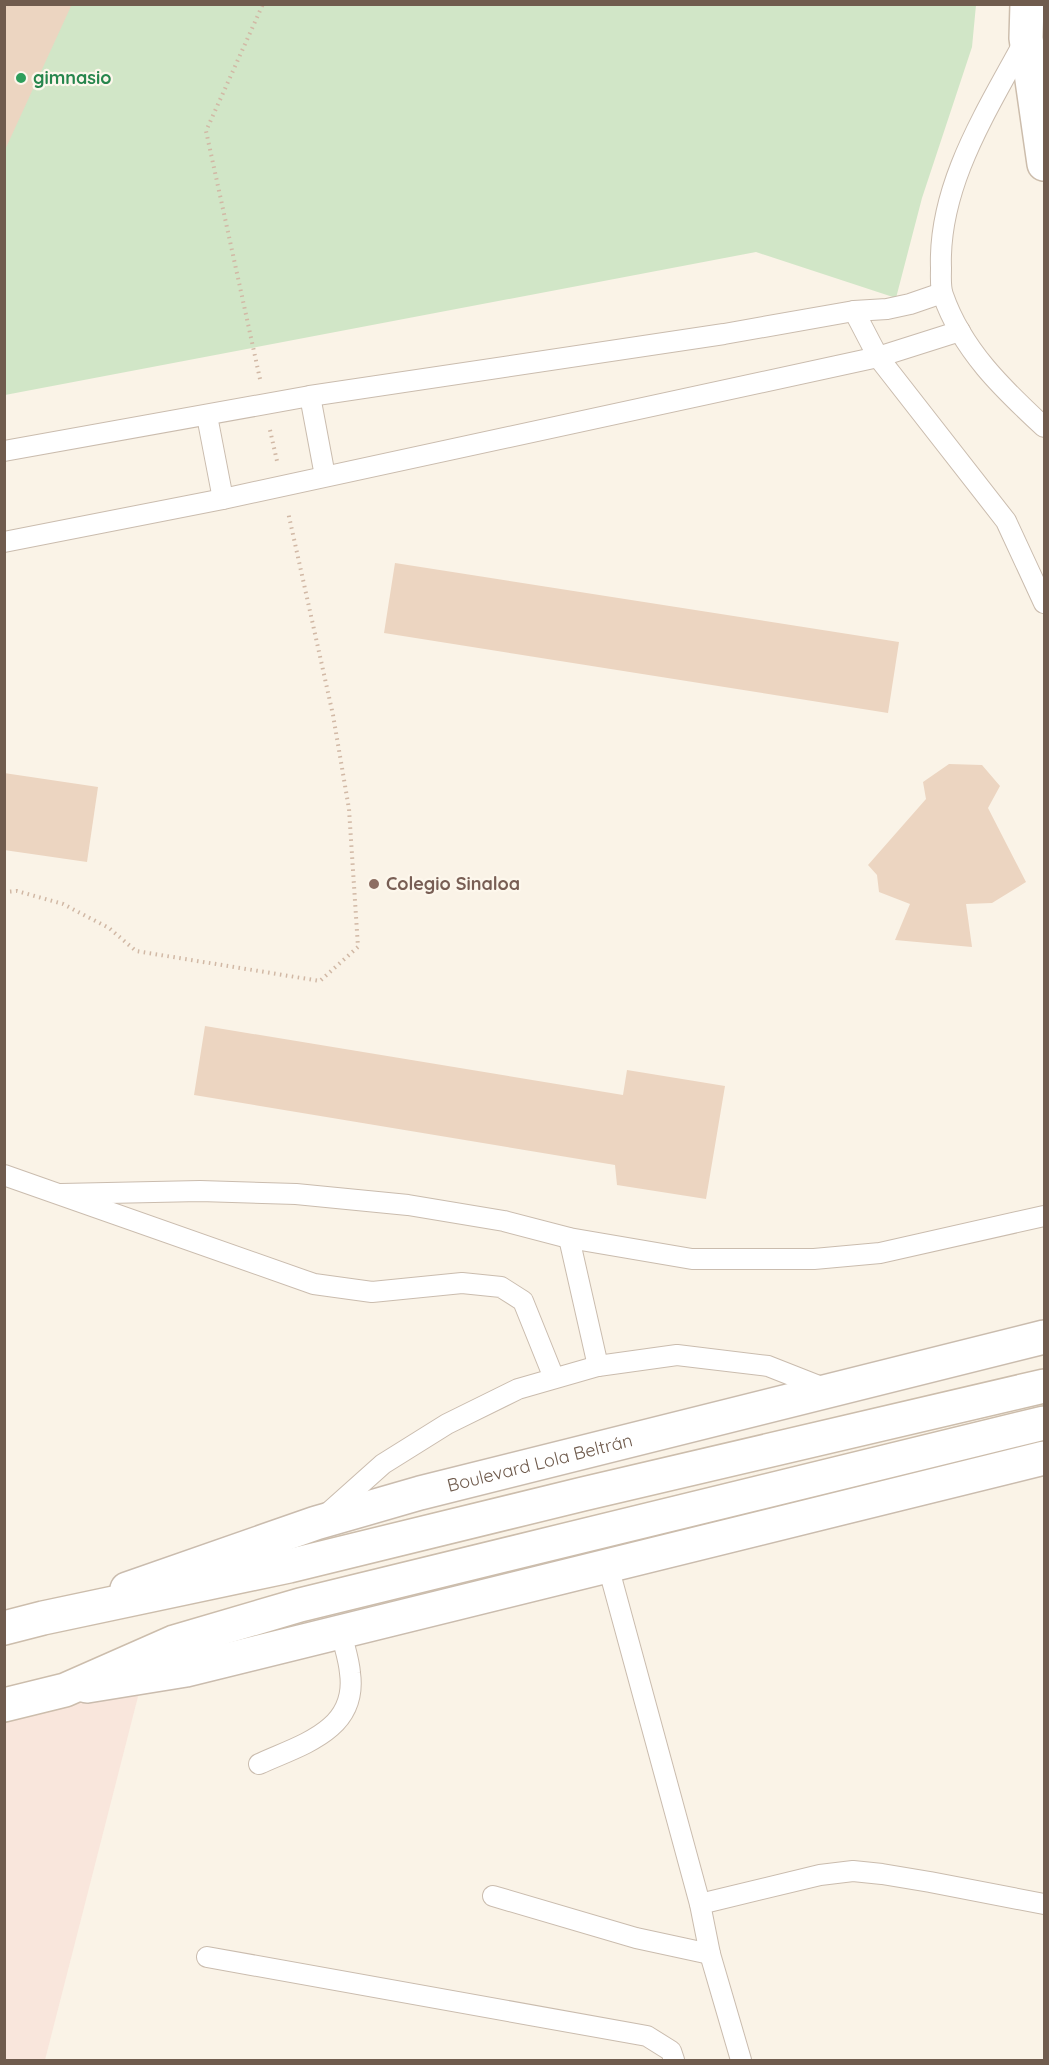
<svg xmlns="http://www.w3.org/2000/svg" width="1049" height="2065" font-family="Quicksand,sans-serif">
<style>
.commercial{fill:#f9e6dc}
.green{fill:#d1e6c7}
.building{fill:#ecd5c1}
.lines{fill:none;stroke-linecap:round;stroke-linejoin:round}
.service-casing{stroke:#cabcae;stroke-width:22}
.tertiary-casing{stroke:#cabcae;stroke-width:36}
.secondary-casing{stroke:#ccbdac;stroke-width:36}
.path{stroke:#d1b8a5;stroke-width:4;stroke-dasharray:1.5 4.5;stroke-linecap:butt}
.service{stroke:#fff;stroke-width:20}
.tertiary{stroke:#fff;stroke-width:33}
.secondary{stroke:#fff;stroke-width:33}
.leisure-dot{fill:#2e9e5b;stroke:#fdf7ec;stroke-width:2}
.education-dot{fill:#8d6e63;stroke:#fdf7ec;stroke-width:2}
.labels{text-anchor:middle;stroke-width:4.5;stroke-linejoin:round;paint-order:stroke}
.leisure-label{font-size:18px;font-weight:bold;fill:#27864d;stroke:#fdf7ec;text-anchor:start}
.education-label{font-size:18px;font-weight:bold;fill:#785e54;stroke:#fdf7ec;text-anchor:start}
.street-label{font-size:18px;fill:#705c4e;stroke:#fdf7ec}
</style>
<rect width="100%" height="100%" fill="#faf3e7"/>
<!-- commercial -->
<polygon class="commercial" points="143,1677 45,2060 5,2060 4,1711"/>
<!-- green -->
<polygon class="green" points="5,5 976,5 972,47 922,198 896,298 756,252 5,395"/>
<!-- building -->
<g class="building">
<polygon points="4,4 72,4 4,152"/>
<polygon points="395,563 899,642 888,713 384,633"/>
<polygon points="949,764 982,765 1000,786 988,808 1026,882 992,903 966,904 972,947 895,940 910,904 879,892 877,875 868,865 926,799 923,782"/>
<polygon points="4,773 98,787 87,862 4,850"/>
<polygon points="205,1026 623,1095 627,1070 725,1086 706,1199 617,1185 615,1165 194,1095"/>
</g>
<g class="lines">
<defs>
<g id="service">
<path d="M1025,40C987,111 938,185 941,268C941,277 940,287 943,295C962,350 1003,389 1044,427"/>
<polyline points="854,311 878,357 1006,521 1044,603"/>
<polyline points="310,396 325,476"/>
<polyline points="207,416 223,499"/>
<polyline points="4,451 310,396 724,334 854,311 887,309 910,304 942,293"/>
<polyline points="4,542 223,499 878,357 960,331"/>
<polyline points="4,1175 314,1284 372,1292 462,1283 501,1287 523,1301 554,1378"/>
<polyline points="61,1194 200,1191 296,1194 408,1205 504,1221 569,1238 692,1259 814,1259 880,1253 1044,1216"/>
<polyline points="569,1238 598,1366"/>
<polyline points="327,1514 383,1464 447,1424 518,1389 598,1366 677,1355 768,1366 829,1390"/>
<polyline points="608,1566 700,1904 710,1954 741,2060"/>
<path d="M259,1764C300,1745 358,1731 350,1673C349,1659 344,1646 341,1632"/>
<polyline points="493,1896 636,1938 710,1954"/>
<polyline points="700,1904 820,1875 853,1871 882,1874 930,1882 1044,1904"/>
<polyline points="207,1957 647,2036 671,2051 674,2060"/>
</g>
<g id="tertiary">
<path id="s1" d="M127,1589L316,1523L420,1493L1044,1337"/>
<polyline points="87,1686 186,1670 1044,1458"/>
</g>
<g id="secondary">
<polyline points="1027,4 1026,38 1044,164"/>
<polyline points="4,1628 43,1618 289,1566 583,1494 1044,1386"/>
<polyline points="4,1705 65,1690 174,1642 300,1605 1044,1423"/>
</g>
</defs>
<!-- service casing -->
<use href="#service" class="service-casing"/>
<!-- tertiary casing -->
<use href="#tertiary" class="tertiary-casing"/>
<!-- secondary casing -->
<use href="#secondary" class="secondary-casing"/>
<!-- path -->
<g class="path">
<polyline points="260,379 206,131 263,4"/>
<polyline points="270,430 277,461"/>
<polyline points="4,892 17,891 63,904 109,928 136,951 320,981 358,947 349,809 333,715 288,512"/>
</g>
<!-- service -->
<use href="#service" class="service"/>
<!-- tertiary -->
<use href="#tertiary" class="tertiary"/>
<!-- secondary -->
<use href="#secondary" class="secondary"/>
</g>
<!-- markers -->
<circle class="leisure-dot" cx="21" cy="78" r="6"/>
<circle class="education-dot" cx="374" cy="884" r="6"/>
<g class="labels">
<!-- leisure labels -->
<g class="leisure-label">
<text x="33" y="84">gimnasio</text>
</g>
<!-- education labels -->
<g class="education-label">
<text x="386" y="890">Colegio Sinaloa</text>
</g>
<!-- street labels -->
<g class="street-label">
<text dy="6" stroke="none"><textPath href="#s1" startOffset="432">Boulevard Lola Beltrán</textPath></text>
</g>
</g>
<!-- border -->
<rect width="1049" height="2065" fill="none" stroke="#705c4e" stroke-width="12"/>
</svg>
